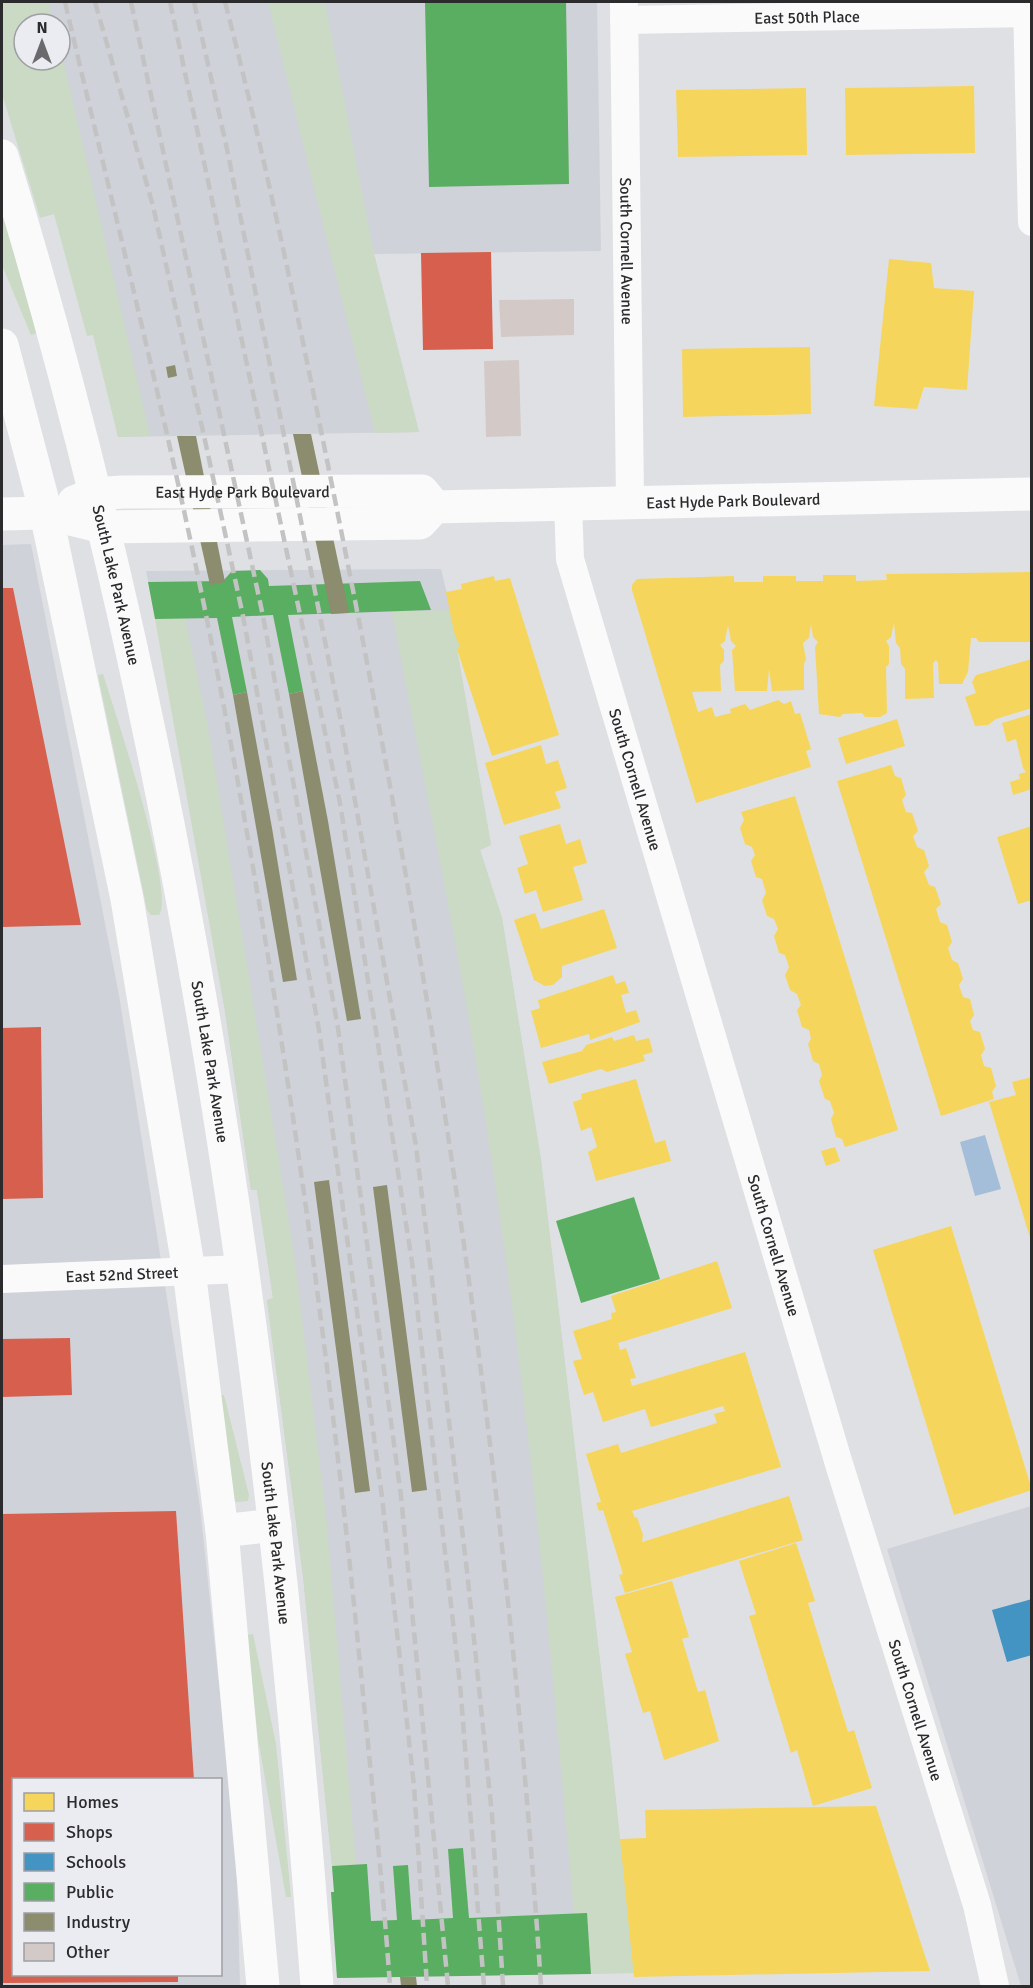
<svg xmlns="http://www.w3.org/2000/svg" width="1033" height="1988" font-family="Signika,sans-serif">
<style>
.built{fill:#d0d2da;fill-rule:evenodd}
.green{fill:#cadac4}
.water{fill:#a4bdd8}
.homes{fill:#f6d55c}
.shops{fill:#d6604d}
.schools{fill:#4393c3}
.public{fill:#5aae61}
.industry{fill:#8c8c6e}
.building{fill:#d3cac7}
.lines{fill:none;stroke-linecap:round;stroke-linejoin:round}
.street{stroke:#fafafb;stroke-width:28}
.secondary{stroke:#fafafb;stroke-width:33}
.rail{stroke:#c3c3c4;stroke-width:4.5;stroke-dasharray:12 6;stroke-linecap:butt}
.labels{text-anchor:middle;stroke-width:6;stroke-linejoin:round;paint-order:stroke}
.street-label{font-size:16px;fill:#2b2b2d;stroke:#ebecf1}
</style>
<rect width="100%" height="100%" fill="#dfe0e3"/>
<!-- built -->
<g class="built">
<polygon points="11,2 597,2 601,251 374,254 419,432 118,437 60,60 60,24 24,24"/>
<path d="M31,544L119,995L200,1507L236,1842L240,1986H2V545ZM14,1780H220V1974H14Z"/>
<polygon points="441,569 460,647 457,649 491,845 480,850 502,918 541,1160 612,1763 634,1973 337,1978 331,1892 334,1892 332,1866 303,1576 267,1300 273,1298 257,1190 251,1190 225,1011 161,644 146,571"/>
<polygon points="1031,1506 1031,1986 1021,1986 887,1549"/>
</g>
<!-- green -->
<g class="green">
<polygon points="2,2 48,2 54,24 24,24 24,60 60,60 60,47 150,436 118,437 93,335 87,336 54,214 40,218 2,94"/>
<polygon points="268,2 325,2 374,254 419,432 375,433"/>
<polygon points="2,208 37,333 31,335 2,265"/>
<path d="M450,610L460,647L457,649L491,845L480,850L502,918L541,1160L612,1763L634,1973L591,1974L587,1914H574C553,1679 533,1444 499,1210C471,1010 430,811 392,612Z"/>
<polygon points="185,618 208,727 294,1254 326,1515 356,1865 332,1866 303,1576 267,1300 273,1298 257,1190 251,1190 225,1011 155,619"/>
<path d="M103,674C114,709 176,893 159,915H151L147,910L98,675Z"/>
<polygon points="224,1395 249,1495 248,1501 236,1502 232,1498 219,1396"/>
<polygon points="253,1634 276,1744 291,1897 286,1897 258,1739 247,1635"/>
</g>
<!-- water -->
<polygon class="water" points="985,1135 1001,1189 975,1196 960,1142"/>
<!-- homes -->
<g class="homes">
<polygon points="974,86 975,153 846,155 845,88"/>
<polygon points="806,88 807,155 678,157 676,90"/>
<polygon points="889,259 931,263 934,288 974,291 967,390 924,387 917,409 874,406"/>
<polygon points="810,347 811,414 683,417 682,349"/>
<polygon points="1032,572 1032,642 979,642 976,638 971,638 968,672 962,684 939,684 938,663 936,660 933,663 934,698 905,699 905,669 901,664 900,648 896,643 894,623 891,637 886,641 889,646 889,664 886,667 887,713 880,717 865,717 862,713 843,714 840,717 819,714 815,647 818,642 813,637 811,624 809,638 803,643 806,660 804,663 804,690 772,691 769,669 767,691 735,691 732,650 736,646 731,641 728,625 725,641 720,645 724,650 724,661 720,665 721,691 692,692 698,712 712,707 715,717 731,713 730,709 745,704 750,710 778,700 784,704 791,701 795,714 800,713 811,749 806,751 811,767 696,803 632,590 632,585 637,579 734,576 734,582 763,582 763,576 796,576 796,581 823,581 823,575 856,575 856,581 887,580 886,574"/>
<polygon points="494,576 495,581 510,578 559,735 492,756 457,649 460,647 454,632 446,592 462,589 461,584"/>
<polygon points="2,603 16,613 5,639 3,663"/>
<polygon points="1032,659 1032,708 996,719 988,725 975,726 965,697 976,693 972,682 976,675"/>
<polygon points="1032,714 1032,789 1013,795 1010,782 1020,779 1019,774 1026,772 1023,768 1016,739 1007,742 1002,723"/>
<polygon points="897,719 905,746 846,764 838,738"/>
<polygon points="541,745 546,764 558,760 567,788 555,792 561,808 504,825 485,763"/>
<polygon points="891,765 895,776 901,778 906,795 902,800 906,812 912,813 918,831 913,836 917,847 924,850 929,866 924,872 929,885 935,887 941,904 936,909 940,922 947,925 952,942 948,948 952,960 958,963 963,979 959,985 963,997 970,999 974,1015 970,1021 973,1030 980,1032 985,1049 981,1055 984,1066 991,1068 996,1086 992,1092 994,1099 941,1116 837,781"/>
<polygon points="795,796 898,1130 845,1147 842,1139 836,1137 831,1119 834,1113 830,1101 825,1099 819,1081 822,1075 819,1064 813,1061 808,1044 811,1039 809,1030 802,1027 797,1010 801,1005 797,994 790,990 785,975 789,967 785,955 779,953 774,936 778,929 774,919 767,916 762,900 766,893 762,879 756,877 751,861 755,855 752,847 745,844 740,828 744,820 741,812"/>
<polygon points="560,824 566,844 580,839 587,863 573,867 583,900 543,912 536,890 525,894 517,868 528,864 519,836"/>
<polygon points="1032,826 1032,900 1018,904 997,837"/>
<polygon points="604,909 617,948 562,966 562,977 553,985 545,986 534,980 514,920 535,913 541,929"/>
<polygon points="613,975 616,984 625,981 629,993 621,995 626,1013 636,1010 640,1022 590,1040 589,1034 541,1048 531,1011 540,1008 538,1000"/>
<polygon points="634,1035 636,1041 649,1038 653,1052 643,1055 645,1061 607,1072 601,1069 549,1084 542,1062 582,1051 586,1045 612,1037 614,1041"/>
<polygon points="1032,1077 1032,1241 1031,1241 989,1102 1016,1095 1012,1082"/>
<polygon points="636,1079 655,1143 665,1140 671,1161 596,1181 588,1152 597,1147 591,1127 581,1131 573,1102 582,1099 581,1094"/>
<polygon points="835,1147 840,1161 826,1166 821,1151"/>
<polygon points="951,1226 1032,1490 954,1515 873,1250"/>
<polygon points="717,1261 732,1308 618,1343 620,1350 626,1348 636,1378 630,1379 632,1386 745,1352 781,1467 632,1511 635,1518 637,1517 643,1535 642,1542 789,1496 803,1540 625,1593 619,1575 623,1574 603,1510 599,1511 596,1503 601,1502 586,1454 618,1444 621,1453 717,1423 714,1414 725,1411 723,1406 651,1427 645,1409 603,1422 593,1392 584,1395 573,1361 582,1359 573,1331 612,1319 611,1313 616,1312 611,1296"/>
<polygon points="796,1543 815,1601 808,1603 848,1732 854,1730 872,1788 813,1806 797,1750 791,1753 749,1616 756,1614 739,1561"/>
<polygon points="672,1581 689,1637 682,1639 698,1692 705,1690 719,1741 664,1760 650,1711 643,1713 625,1654 632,1652 615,1597"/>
<polygon points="876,1806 930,1971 634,1977 620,1839 646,1838 645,1810"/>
</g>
<!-- shops -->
<g class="shops">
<polygon points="491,252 493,349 423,350 421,253"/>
<polygon points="2,588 13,588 81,925 2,927"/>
<polygon points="41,1027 43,1198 2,1199 2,1028"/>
<polygon points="70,1338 72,1395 2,1397 2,1339"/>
<polygon points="176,1511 194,1780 14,1780 14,1974 178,1974 178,1982 2,1983 2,1514"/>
</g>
<!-- schools -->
<polygon class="schools" points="1032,1599 1032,1655 1007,1662 992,1610"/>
<!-- public -->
<g class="public">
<polygon points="425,2 566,2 569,184 429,187"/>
<polygon points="260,570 268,579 269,586 420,581 431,610 288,615 303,691 289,694 273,615 232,617 247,692 233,695 217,618 155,619 148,582 223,581 232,571"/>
<polygon points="634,1197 660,1279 581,1303 556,1221"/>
<polygon points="463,1848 469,1918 587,1913 591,1974 337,1978 331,1892 334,1892 332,1866 367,1864 371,1921 397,1920 393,1866 408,1865 412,1920 453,1918 448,1849"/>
</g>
<!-- industry -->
<g class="industry">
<polygon points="175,365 177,376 168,378 166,367"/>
<polygon points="293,434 311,434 349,613 331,614"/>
<polygon points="177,436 196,436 225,582 210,585"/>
<polygon points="303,691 328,821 361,1019 347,1021 289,694"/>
<polygon points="247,692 272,828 297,980 283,982 233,695"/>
<polygon points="329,1180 370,1491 362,1492 355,1493 314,1182"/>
<polygon points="387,1185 427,1490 412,1492 373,1187"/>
<polygon points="400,1977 416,1977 417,1986 401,1986"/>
</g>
<!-- building -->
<g class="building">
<polygon points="574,299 574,335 501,337 499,300"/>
<polygon points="519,360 521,436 486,437 484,361"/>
</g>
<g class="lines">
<!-- street -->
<g class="street">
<path id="s1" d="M624,2L630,501"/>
<polyline points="1027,2 1032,222"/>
<path id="s2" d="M624,20L1028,13"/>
<path id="s3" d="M568,503L570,559L839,1464L977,1905L995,1986"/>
<path id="s4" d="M2,1279L242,1269"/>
</g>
<!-- secondary -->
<g class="secondary">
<path id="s5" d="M2,156C184,749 272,1369 317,1986"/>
<polyline points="2,345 46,513 127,899 189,1271 222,1531 263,1986"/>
<path id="s6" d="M74,502L94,494L122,492L422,491L435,507"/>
<path id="s7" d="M2,514L46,513L103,527L420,523L435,507L1032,494"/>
<polyline points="222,1531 275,1525"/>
</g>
<!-- rail -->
<g class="rail">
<path d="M65,2C119,234 179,467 223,702C285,1028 330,1355 362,1684C372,1785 383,1886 390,1986"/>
<polyline points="95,2 153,206 204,436 243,616 319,1030 382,1497 414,1786 427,1986"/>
<polyline points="131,2 263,616 338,1028 401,1496 448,1986"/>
<polyline points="170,2 340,803 375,1025 412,1262 460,1684 484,1986"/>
<polyline points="194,2 227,149 342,727 416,1146 467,1571 492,1815 503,1986"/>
<path d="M225,2C272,184 309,370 346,555C441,1031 509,1502 541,1986"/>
</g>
</g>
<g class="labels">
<!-- street labels -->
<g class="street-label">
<text dy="6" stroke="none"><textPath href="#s2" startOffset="183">East 50th Place</textPath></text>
<text dy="6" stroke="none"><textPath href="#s1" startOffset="249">South Cornell Avenue</textPath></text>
<text dy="6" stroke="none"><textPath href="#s6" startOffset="170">East Hyde Park Boulevard</textPath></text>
<text dy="6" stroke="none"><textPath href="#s7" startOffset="740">East Hyde Park Boulevard</textPath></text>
<text dy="6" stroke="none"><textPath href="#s5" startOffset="444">South Lake Park Avenue</textPath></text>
<text dy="6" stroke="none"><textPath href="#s3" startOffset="286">South Cornell Avenue</textPath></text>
<text dy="6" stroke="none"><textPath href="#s5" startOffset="930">South Lake Park Avenue</textPath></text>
<text dy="6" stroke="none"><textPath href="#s3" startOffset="772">South Cornell Avenue</textPath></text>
<text dy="6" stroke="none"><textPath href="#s4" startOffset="120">East 52nd Street</textPath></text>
<text dy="6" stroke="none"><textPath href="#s5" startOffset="1416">South Lake Park Avenue</textPath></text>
<text dy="6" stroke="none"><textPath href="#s3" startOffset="1258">South Cornell Avenue</textPath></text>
</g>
</g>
<!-- border -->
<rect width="1033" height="1988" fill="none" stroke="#2b2b2d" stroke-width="6"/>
<!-- legend -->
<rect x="12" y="1778" width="210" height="198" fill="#ebecf1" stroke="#9e9fa3" stroke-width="1.5"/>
<rect x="24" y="1793" width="30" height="18" fill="#f6d55c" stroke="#9e9fa3" stroke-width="1.5"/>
<text x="66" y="1808" font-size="18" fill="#2b2b2d">Homes</text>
<rect x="24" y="1823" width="30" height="18" fill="#d6604d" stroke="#9e9fa3" stroke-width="1.5"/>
<text x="66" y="1838" font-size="18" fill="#2b2b2d">Shops</text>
<rect x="24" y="1853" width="30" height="18" fill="#4393c3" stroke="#9e9fa3" stroke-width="1.5"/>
<text x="66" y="1868" font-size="18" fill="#2b2b2d">Schools</text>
<rect x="24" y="1883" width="30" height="18" fill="#5aae61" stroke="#9e9fa3" stroke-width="1.5"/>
<text x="66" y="1898" font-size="18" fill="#2b2b2d">Public</text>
<rect x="24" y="1913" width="30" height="18" fill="#8c8c6e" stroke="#9e9fa3" stroke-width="1.5"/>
<text x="66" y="1928" font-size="18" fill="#2b2b2d">Industry</text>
<rect x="24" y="1943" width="30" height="18" fill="#d3cac7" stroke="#9e9fa3" stroke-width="1.5"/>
<text x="66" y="1958" font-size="18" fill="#2b2b2d">Other</text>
<!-- north arrow -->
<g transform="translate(42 42)"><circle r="28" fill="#ebecf1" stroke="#9e9fa3" stroke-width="1.5"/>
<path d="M0-4.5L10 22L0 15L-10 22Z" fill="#6a6a6d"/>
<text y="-9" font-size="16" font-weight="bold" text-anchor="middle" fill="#2b2b2d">N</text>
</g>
</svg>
